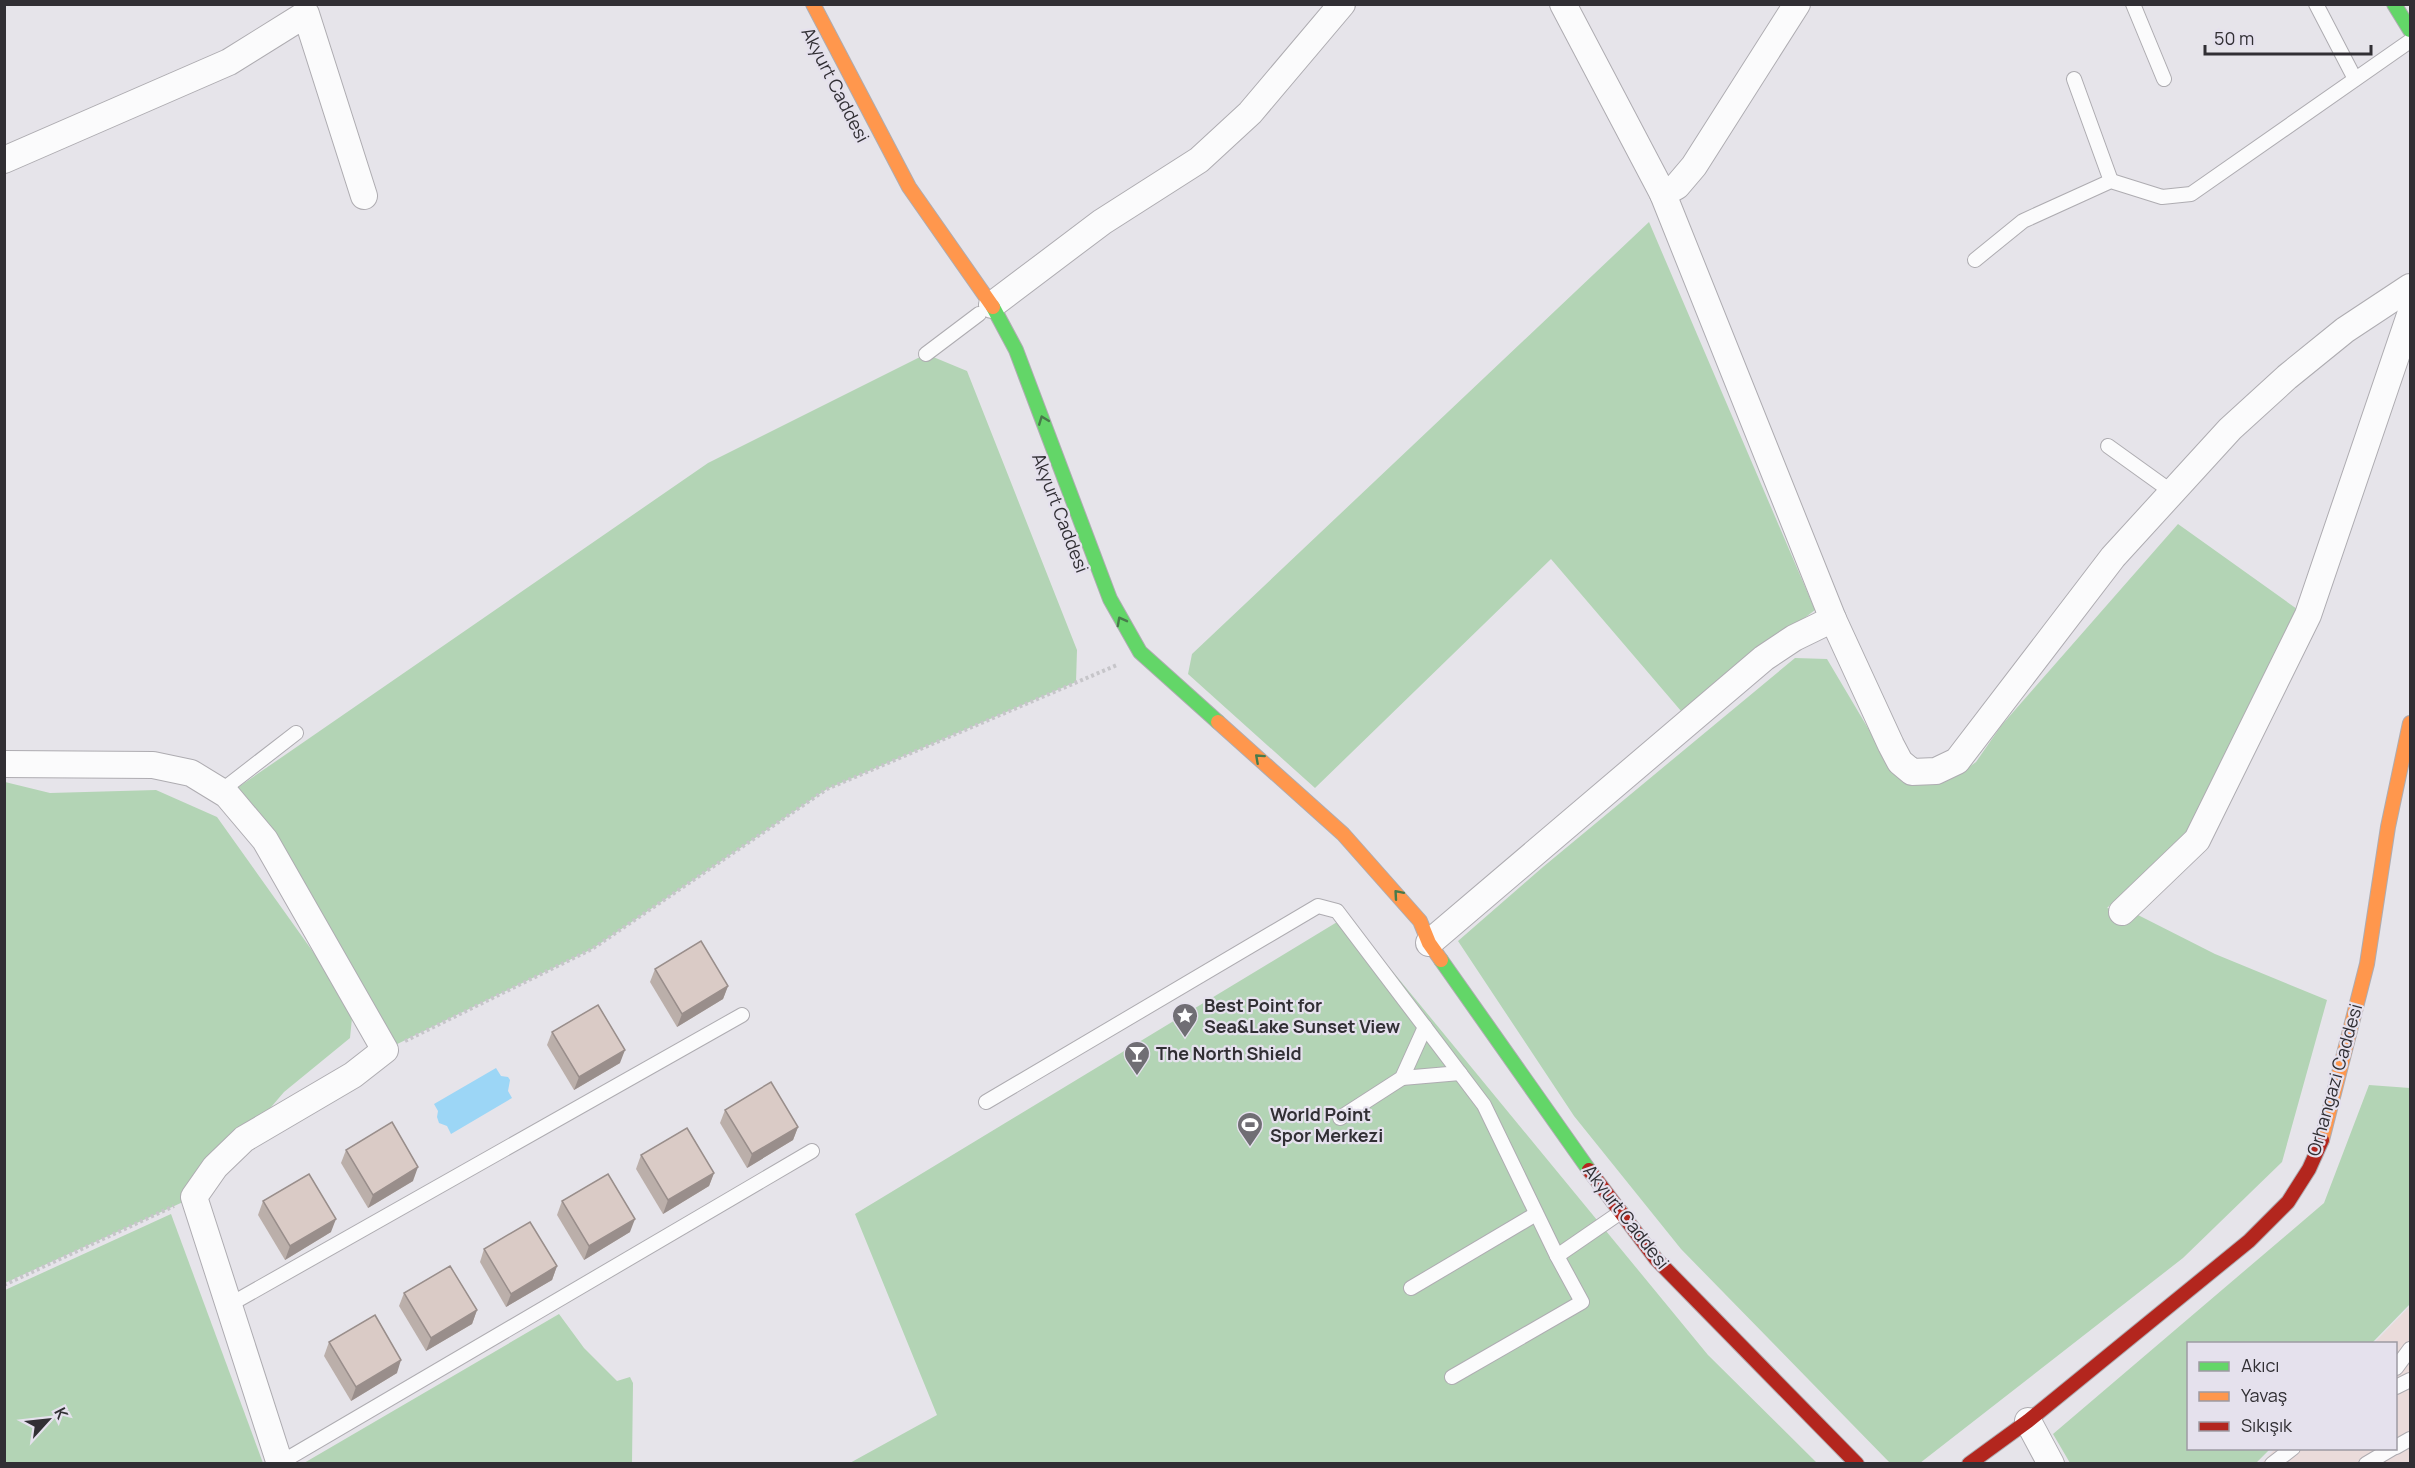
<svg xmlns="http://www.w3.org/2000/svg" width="2415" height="1468" font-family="Manrope,sans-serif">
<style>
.medical{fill:#eadbda}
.green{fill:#b3d4b5}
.water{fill:#9cd6f6}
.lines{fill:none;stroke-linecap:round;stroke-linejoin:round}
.lane-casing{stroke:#aeacb1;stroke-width:16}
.street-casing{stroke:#aeacb1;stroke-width:28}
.fast-casing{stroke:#aeacb1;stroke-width:16}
.slow-casing{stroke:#aeacb1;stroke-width:16}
.jam-casing{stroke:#aeacb1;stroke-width:16}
.path{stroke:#c6c5c9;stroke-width:4;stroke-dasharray:3 3;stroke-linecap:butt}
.lane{stroke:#fbfbfc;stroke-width:14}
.street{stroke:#fbfbfc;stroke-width:26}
.fast{stroke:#63d668;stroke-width:14}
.slow{stroke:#ff974d;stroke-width:14}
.jam{stroke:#b3261e;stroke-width:14}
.wall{fill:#bbafaa}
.shaded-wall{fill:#998e8b}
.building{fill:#dacbc6;stroke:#998e8b;stroke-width:1.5}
.oneway{stroke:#487a4b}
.labels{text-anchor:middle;stroke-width:4.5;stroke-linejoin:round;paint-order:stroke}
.street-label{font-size:18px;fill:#312f34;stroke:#e5e1ed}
.poi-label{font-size:18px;font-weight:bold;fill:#312f34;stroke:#e5e1ed;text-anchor:start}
</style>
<rect width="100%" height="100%" fill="#e6e4ea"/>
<!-- medical -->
<polygon class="medical" points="2410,1306 2410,1463 2261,1464 2275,1449 2396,1448 2396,1344 2374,1343"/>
<!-- green -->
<g class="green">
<polygon points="1649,222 1815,610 1681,711 1551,559 1315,788 1188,674 1192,654"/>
<polygon points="926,354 967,371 1077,650 1076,682 827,789 592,949 385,1050 227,795 708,463"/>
<polygon points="2178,524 2297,609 2186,832 2107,908 2136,914 2215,954 2327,1000 2282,1162 2183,1258 1920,1463 1890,1463 1681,1249 1574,1116 1458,941 1543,867 1795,658 1827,659 1891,767 1961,773 1976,762 2001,726"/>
<polygon points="5,782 50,793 156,790 217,817 353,1008 350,1038 284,1092 194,1197 5,1283"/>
<polygon points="1347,916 1708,1355 1817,1463 848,1464 937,1415 855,1214"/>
<polygon points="2369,1085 2410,1088 2410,1304 2372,1343 2188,1344 2188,1448 2270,1449 2256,1463 2070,1463 2053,1434 2324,1203"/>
<polygon points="171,1214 263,1463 5,1463 5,1290"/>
<polygon points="559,1314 584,1348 617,1381 630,1377 633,1383 632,1463 304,1463"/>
</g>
<!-- water -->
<polygon class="water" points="496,1068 501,1076 508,1077 510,1080 508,1091 512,1098 451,1134 447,1126 439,1123 437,1117 438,1111 434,1104"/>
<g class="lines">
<defs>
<g id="lane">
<polyline points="2133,4 2164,79"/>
<polyline points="2316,4 2355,79"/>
<polyline points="2074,79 2111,181"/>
<polyline points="1975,260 2023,221 2111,181 2162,197 2191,194 2410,41"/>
<polyline points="926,354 979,314"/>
<polyline points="2108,446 2172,492"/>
<polyline points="221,791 296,733"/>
<polyline points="1402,1078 1460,1073"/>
<polyline points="986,1102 1318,906 1337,911 1484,1105 1557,1256 1621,1212"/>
<polyline points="1340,1118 1402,1078 1425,1027"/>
<polyline points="1411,1288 1536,1214"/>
<polyline points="229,1305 742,1015"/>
<polyline points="2396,1368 2410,1349"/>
<polyline points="1452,1377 1582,1302 1557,1256"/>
<polyline points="2396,1387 2410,1380"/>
<polyline points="2396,1447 2410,1439"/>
<polyline points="280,1463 812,1151"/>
<polyline points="2272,1464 2293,1448"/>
<polyline points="2366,1464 2393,1448"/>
</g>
<g id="street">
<polyline points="1563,4 1663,194 1833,619 1891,745 1900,762 1912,772 1936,771 1957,761 2113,557 2230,429 2287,377 2345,330 2410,287"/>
<polyline points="4,160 229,62 306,14 364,196"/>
<polyline points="1663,194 1677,186 1694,166 1797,4"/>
<polyline points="992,305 1102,222 1199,160 1250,113 1342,4"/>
<polyline points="4,764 153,765 191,773 227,795 265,840 385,1050 353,1075 244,1139 215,1167 194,1197 280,1464"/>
<polyline points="2122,912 2197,840 2308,615 2410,315"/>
<polyline points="1429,943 1764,658 1794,638 1833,619"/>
<polyline points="2028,1421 2051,1464"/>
</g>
<g id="fast">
<polyline points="2394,4 2410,30"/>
<polyline points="993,307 1016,350 1110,599 1140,652 1218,722"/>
<polyline points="1441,960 1589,1170"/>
</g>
<g id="slow">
<polyline points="813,4 909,187 993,307"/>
<polyline points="1218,722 1343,834 1420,921 1429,943 1441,960"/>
<polyline points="2322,1140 2367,964 2388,827 2410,723"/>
</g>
<g id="jam">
<polyline points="1589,1170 1656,1259 1857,1464"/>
<polyline points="1969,1464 2028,1421 2249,1241 2288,1202 2309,1169 2322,1140"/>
</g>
</defs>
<!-- lane casing -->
<use href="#lane" class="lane-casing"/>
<!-- street casing -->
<use href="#street" class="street-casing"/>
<!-- fast casing -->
<use href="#fast" class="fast-casing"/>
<!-- slow casing -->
<use href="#slow" class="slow-casing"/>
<!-- jam casing -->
<use href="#jam" class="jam-casing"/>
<!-- path -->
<g class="path">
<polyline points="405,1041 592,949 827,789 1117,665"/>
<polyline points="4,1285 174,1206"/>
</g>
<!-- lane -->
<use href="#lane" class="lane"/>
<!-- street -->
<use href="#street" class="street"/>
<!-- fast -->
<use href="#fast" class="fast"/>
<!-- slow -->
<use href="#slow" class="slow"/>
<!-- jam -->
<use href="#jam" class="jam"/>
</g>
<!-- wall -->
<g class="wall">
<polygon points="655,969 728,986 723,999 677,1027 650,982"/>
<polygon points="552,1032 620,1063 574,1090 547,1045"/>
<polygon points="725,1110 798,1127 793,1140 747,1168 720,1123"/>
<polygon points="346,1150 413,1181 368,1208 341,1163"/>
<polygon points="641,1155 714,1173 709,1186 663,1214 636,1169"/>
<polygon points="263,1201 331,1232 285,1260 258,1215"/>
<polygon points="562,1201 630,1232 584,1260 557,1215"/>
<polygon points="484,1249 557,1266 552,1280 506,1307 480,1262"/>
<polygon points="404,1293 477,1310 472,1324 426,1351 399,1306"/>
<polygon points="329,1342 397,1373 351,1401 324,1356"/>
</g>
<!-- shaded-wall -->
<g class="shaded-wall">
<polygon points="728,986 723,999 677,1027 682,1014"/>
<polygon points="625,1050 620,1063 574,1090 579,1077"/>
<polygon points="798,1127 793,1140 747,1168 752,1154"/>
<polygon points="418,1167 413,1181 368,1208 373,1195"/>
<polygon points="714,1173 709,1186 663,1214 668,1200"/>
<polygon points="336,1219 331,1232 285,1260 290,1246"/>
<polygon points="635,1219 630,1232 584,1260 589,1246"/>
<polygon points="557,1266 552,1280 506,1307 511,1294"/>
<polygon points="477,1310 472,1324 426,1351 431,1338"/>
<polygon points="401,1360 397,1373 351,1401 356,1387"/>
</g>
<!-- building -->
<g class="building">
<polygon points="701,941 728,986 682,1014 655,969"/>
<polygon points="598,1005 625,1050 579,1077 552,1032"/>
<polygon points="771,1082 798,1127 752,1154 725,1110"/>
<polygon points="392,1122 418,1167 373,1195 346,1150"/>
<polygon points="687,1128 714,1173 668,1200 641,1155"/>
<polygon points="309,1174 336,1219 290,1246 263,1201"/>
<polygon points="608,1174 635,1219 589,1246 562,1201"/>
<polygon points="530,1222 557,1266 511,1294 484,1249"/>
<polygon points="450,1266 477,1310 431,1338 404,1293"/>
<polygon points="375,1315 401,1360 356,1387 329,1342"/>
</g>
<!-- one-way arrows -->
<defs><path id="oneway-chevron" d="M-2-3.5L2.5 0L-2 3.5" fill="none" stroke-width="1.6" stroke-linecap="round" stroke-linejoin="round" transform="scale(1.5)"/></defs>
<g class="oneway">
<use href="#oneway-chevron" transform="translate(1043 420) rotate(-111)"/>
<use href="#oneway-chevron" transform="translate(1121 621) rotate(-118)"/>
<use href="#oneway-chevron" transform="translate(1259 758) rotate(-138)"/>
<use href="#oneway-chevron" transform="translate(1398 894) rotate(-131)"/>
</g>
<!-- icons -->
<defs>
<symbol id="sight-pin" viewBox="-11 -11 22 30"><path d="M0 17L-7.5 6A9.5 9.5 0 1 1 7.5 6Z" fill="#706e74" stroke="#e5e1ed"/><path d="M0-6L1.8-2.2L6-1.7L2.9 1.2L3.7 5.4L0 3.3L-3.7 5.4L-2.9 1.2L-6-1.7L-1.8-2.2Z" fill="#fff"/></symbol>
<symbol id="bar-pin" viewBox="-11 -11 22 30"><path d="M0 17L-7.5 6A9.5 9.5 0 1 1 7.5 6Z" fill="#706e74" stroke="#e5e1ed"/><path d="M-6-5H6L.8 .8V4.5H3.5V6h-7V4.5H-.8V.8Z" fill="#fff"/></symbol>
<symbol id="stadium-pin" viewBox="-11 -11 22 30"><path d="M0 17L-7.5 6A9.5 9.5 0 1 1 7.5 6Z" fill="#706e74" stroke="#e5e1ed"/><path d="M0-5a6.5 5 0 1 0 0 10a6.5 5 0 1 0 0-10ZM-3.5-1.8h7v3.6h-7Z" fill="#fff"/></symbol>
</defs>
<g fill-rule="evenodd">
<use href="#sight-pin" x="1170" y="1001" width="30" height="40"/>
<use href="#bar-pin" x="1122" y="1039" width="30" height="40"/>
<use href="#stadium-pin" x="1235" y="1110" width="30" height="40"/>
</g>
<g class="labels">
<!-- street labels -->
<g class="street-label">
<text transform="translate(835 85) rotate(63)" y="6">Akyurt Caddesi</text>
<text transform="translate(1060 513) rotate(69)" y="6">Akyurt Caddesi</text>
<text transform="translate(2335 1080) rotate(-74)" y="6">Orhangazi Caddesi</text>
<text transform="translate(1626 1217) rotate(52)" y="6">Akyurt Caddesi</text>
</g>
<!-- poi labels -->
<g class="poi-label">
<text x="1204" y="1012">Best Point for<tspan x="1204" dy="21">Sea&amp;Lake Sunset View</tspan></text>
<text x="1156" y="1060">The North Shield</text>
<text x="1270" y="1121">World Point<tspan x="1270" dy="21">Spor Merkezi</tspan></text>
</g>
</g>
<!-- border -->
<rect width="2415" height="1468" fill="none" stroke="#312f34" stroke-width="12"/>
<!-- legend -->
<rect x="2187" y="1342" width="210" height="108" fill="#e5e1ed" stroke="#9d9aa3" stroke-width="1.5"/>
<rect x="2199" y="1362" width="30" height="9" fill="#63d668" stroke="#9d9aa3" stroke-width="1.5"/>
<text x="2241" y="1372" font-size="18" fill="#312f34">Akıcı</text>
<rect x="2199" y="1392" width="30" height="9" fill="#ff974d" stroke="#9d9aa3" stroke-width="1.5"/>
<text x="2241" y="1402" font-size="18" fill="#312f34">Yavaş</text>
<rect x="2199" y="1422" width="30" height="9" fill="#b3261e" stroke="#9d9aa3" stroke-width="1.5"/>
<text x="2241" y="1432" font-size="18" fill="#312f34">Sıkışık</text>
<!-- north arrow -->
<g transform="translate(48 1420) rotate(63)" stroke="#e5e1ed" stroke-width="4.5" paint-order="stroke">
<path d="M0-4.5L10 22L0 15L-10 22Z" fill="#312f34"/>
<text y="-9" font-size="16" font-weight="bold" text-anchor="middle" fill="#312f34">K</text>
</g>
<!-- scale -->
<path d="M2205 45v9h166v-9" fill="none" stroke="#312f34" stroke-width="3"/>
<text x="2214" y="45" font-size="18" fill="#312f34" stroke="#e5e1ed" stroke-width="4.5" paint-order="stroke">50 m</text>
</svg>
